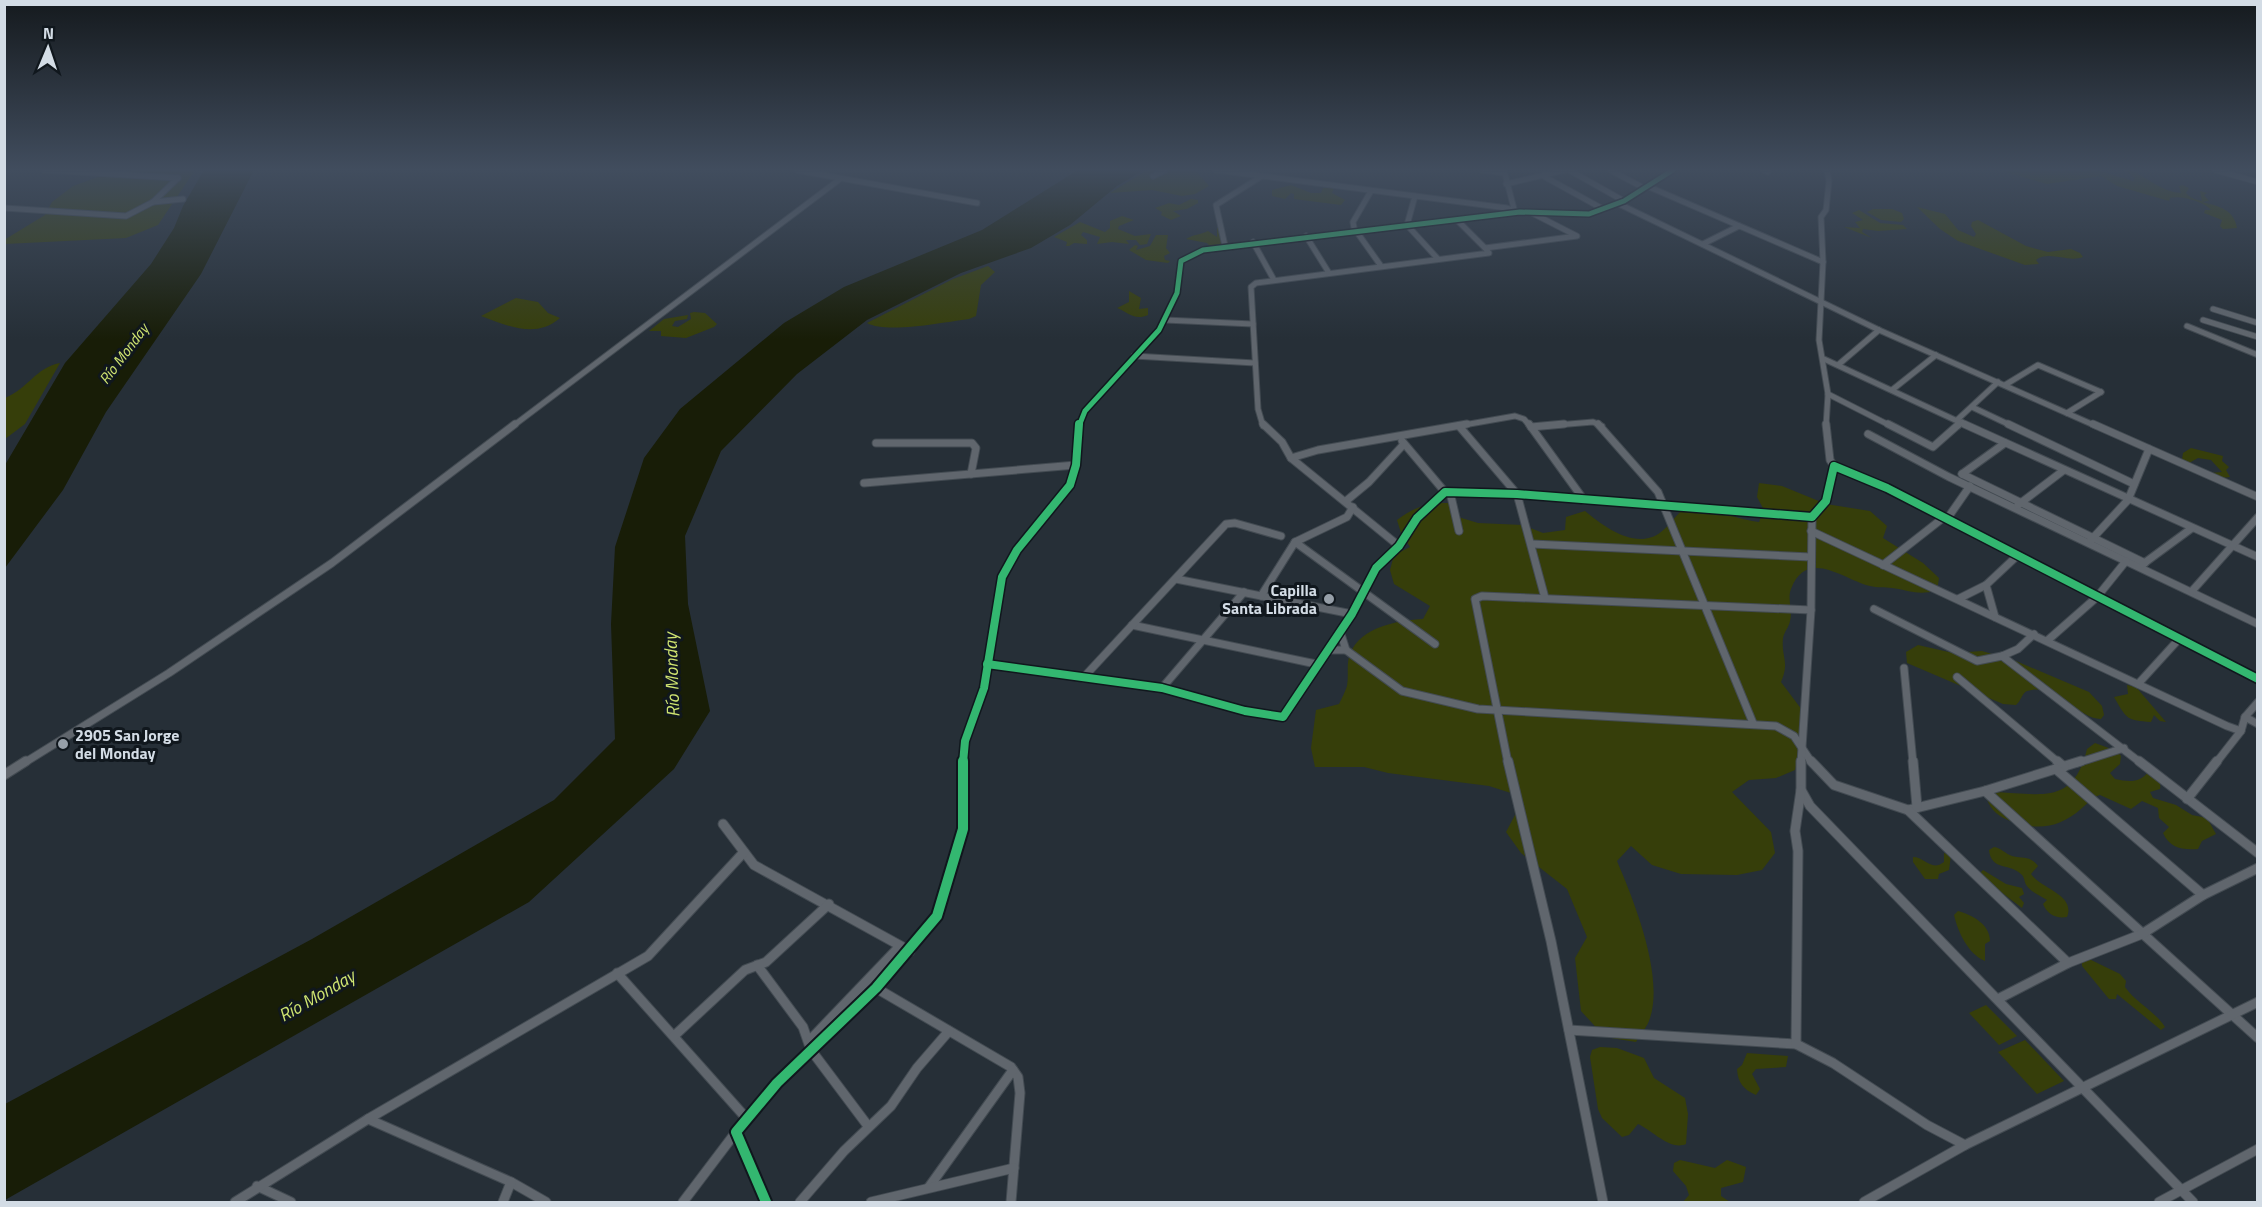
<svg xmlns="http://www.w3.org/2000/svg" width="2262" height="1207" font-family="'Titillium Web',sans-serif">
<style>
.green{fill:#363e0a}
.water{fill:#181d07}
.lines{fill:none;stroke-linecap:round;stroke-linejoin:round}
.street-far2-casing{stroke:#434b52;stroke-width:7}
.street-far1-casing{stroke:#434b52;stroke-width:9}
.street-casing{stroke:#434b52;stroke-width:11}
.street-far2{stroke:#60666d;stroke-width:5}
.street-far1{stroke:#60666d;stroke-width:7}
.street{stroke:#60666d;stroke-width:9}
.cycleway-far2-casing{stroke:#10171d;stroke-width:8}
.cycleway-far1-casing{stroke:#10171d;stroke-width:11}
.cycleway-casing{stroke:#10171d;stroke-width:14}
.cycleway-far2{stroke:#33b770;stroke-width:5}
.cycleway-far1{stroke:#33b770;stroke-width:8}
.cycleway{stroke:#33b770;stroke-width:10}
.poi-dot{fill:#969fa8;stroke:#10171d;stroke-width:2}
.labels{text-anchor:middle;stroke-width:6;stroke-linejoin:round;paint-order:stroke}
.far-water-label{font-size:15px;font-style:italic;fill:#d0e571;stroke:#10171d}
.poi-label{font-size:16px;font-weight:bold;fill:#d3dce5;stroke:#10171d;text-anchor:end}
.water-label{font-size:18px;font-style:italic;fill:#d0e571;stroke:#10171d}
</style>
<rect width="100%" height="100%" fill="#262f37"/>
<!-- green -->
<g class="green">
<polygon points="134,170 195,170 158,225 126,238 5,244 4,240 45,215 52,202 73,186 106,174"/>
<polygon points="1147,170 1195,170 1209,186 1195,194 1182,196 1152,190 1110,193"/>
<path d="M1999,170H2096L2133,181L2135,178L2125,170C2141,170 2158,192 2181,193L2179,186L2183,185L2189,188L2186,193C2190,198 2196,200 2202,201L2200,191L2207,193L2204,195L2209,201L2202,202C2218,206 2234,209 2237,228L2223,229L2220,226L2222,220L2204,213L2205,210H2211C2205,202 2180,195 2170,198L2169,201L2117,186L2101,176L2047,184Z"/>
<polygon points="1291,185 1311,193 1321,193 1323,188 1334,188 1332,193 1345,200 1341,205 1294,199 1294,194 1291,193 1285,199 1272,196 1272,190"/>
<polygon points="1191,199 1198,200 1198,203 1187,209 1173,211 1181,216 1171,220 1161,215 1162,212 1155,208 1169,203 1179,205"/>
<path d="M1917,207L1945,214L1958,230L1974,237L1976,234L1971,226L1972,222L1978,220L2026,246L2048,252L2071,249L2080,253L2083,257C2068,263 2049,250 2036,260L2039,264L2025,265L1958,241L1940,229Z"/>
<polygon points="1873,209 1892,209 1902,213 1904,219 1901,222 1881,220 1867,212"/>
<polygon points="1859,210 1880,223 1903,225 1907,229 1878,231 1863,229 1862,232 1872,238 1844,227 1860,228 1855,222 1863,220 1852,213"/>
<polygon points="1122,216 1134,220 1119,226 1118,229 1135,236 1151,234 1147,244 1140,245 1136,240 1126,240 1129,244 1112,242 1097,244 1100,237 1083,232 1081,235 1087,240 1087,244 1074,243 1069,246 1066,246 1067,242 1054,237 1080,222 1105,232 1110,228 1110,221"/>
<path d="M1217,228H1221L1229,244L1210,246L1207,243L1186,239C1194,234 1200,235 1208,231L1217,237Z"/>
<polygon points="1156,235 1168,235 1166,248 1170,253 1164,256 1165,260 1170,261 1168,263 1146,260 1129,250 1135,245 1138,246 1136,250 1150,246"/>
<path d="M988,266L995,272L981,285L976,316L969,319C945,322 887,334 867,323L953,279Z"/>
<path d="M1129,291L1141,298L1139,309L1148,308V315C1134,321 1128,312 1117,308L1129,302Z"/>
<path d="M516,298L538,302L548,313L560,318C536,339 508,326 481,316Z"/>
<polygon points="694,312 705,313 717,324 714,327 686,338 661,336 661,331 649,331 664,319 688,315 687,319 675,321 672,326 678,327 691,319 690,313"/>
<path d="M60,363L25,424L5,439V398C29,388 35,368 60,363Z"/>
<polygon points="2191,448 2223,456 2222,461 2229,467 2226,470 2230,477 2221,478 2210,473 2222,472 2211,460 2198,458 2189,463 2182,460 2183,453"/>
<path d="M1759,483L1782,486L1826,504L1870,511L1887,526L1883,538L1923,563L1939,578L1937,591C1915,595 1913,591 1892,588C1885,587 1877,588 1870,586C1844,580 1807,547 1791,589C1787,599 1793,611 1790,621C1789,627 1784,632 1783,638C1781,658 1790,661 1781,682L1808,718C1801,735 1801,752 1795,770L1776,778L1749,780L1732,792L1771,832L1775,853L1762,870L1737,875L1681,874L1652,865L1631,846L1617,861C1634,901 1664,975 1650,1018C1648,1026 1640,1035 1636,1042L1605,1037L1581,1011L1575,958L1587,937L1567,889L1521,853L1506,832L1515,815L1514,794L1489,786L1388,773L1364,767H1315L1311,748L1316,710L1339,704C1342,698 1345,692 1347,686C1349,675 1346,664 1350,654C1360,627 1399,620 1423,619L1430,606L1394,584L1390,570L1394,555L1410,547L1401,533L1397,520C1414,507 1427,503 1448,503L1455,516L1478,523L1523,525L1543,533L1565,530L1566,517L1585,511C1604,527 1637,551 1661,532C1674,522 1676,512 1692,504C1715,509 1735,519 1759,522L1764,510L1757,497Z"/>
<path d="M1918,645L1953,653L1982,651L2016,661L2089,692L2102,706L2104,715L2101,719C2081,720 2051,682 2027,691C2022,693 2021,701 2016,705L2003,704L1907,663L1906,652Z"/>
<path d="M2127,685L2136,687L2166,722L2160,721L2154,715L2151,722C2127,720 2127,720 2114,697L2128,694Z"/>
<path d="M2095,743L2117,751L2121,756L2120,764L2110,773L2115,779C2129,782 2140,783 2148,772C2155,777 2162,780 2160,789L2150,792L2153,798L2176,805L2192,815L2207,818L2216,834L2202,841L2198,849C2181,850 2170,848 2163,833L2169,827L2159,818L2158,808L2142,801L2131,809L2100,795C2092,797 2087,804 2081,809C2059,828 2038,831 2010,821C2000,817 1990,810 1987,799L1992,792C2040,793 2073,807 2087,749Z"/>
<path d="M1994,847C2001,848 2006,854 2012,856C2024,859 2029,855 2038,866L2031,874C2041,889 2076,895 2067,917C2056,919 2047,914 2043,904L2047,900C2041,896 2031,892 2027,886C2024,883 2025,877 2021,874C2010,863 1991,871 1989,850Z"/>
<path d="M1944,853L1951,855L1949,870L1939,874L1938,879H1925L1913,862V857C1925,857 1931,872 1944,862Z"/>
<polygon points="1983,870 2006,884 2022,888 2024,894 2019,897 2024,903 2022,908 1984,879 1979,874"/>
<path d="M1958,911C1972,915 1990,924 1990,941L1985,944V961C1968,954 1958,932 1954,915Z"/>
<path d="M2087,958L2120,974L2126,981L2125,987C2136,1003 2155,1011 2165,1027L2161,1030L2117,994L2116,999H2109L2082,966V961Z"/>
<polygon points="1986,1005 2017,1036 1999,1045 1969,1013"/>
<polygon points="2025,1040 2064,1081 2037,1094 1998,1052"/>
<path d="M1600,1047L1617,1048L1644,1058L1654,1078L1685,1098L1688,1114L1686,1144C1670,1151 1652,1130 1638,1124L1629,1135L1622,1137L1602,1118L1598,1109L1590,1057L1592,1050Z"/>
<path d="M1747,1053L1788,1056L1786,1067L1756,1069L1752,1074L1760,1089L1756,1095C1743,1089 1738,1083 1737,1069L1742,1065Z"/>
<polygon points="1680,1160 1715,1168 1727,1160 1746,1167 1743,1182 1721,1188 1721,1196 1730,1202 1683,1202 1689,1195 1686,1186 1673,1171 1674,1163"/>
</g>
<!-- water -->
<g class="water">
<polygon points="204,170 254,170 201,274 106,412 63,490 5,568 5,465 65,363 151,264 174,228 183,206"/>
<polygon points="1078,170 1144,170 1117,186 1070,225 1031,248 961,273 867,320 797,374 721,451 685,536 688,604 710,711 674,769 529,902 5,1200 5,1104 312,939 554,800 615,739 611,624 615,547 644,458 680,409 784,323 844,287 982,230"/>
</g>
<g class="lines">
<defs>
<g id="street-far2">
<polyline points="44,170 178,178"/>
<polyline points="796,170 977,203"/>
<polyline points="1216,170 1507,208 1519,212"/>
<polyline points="1482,170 1504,173"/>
<polyline points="1504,170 1514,209"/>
<polyline points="1569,170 1624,201"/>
<polyline points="1610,170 1644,188"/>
<polyline points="1764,170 1768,172"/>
<polyline points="2215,170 2258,182"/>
<polyline points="1153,176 1165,170"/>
<polyline points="1545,177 1603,209"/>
<polyline points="1506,184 1565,170"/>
<polyline points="1647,186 1823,262"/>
<polyline points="1371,191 1353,222 1354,228 1381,266"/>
<polyline points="1415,196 1407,225 1438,259"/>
<polyline points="153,202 183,199"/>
<polyline points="1617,203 1879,330 2096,426"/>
<polyline points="4,208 126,216 153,202 178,178"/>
<polyline points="1457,220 1485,248 1577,236 1532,213"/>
<polyline points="1306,236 1329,273"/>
<polyline points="1253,242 1274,280"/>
<polyline points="1703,244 1739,226"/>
<polyline points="1225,246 1216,205 1262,176"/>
<polyline points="2213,309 2258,323"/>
<polyline points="1165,320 1253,324"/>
<polyline points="2203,320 2258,337"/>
<polyline points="2187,326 2258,355"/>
<polyline points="1134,356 1255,363"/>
<polyline points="1824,359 1968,426"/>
<polyline points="1838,365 1879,330"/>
<polyline points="2005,385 2038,365 2101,392"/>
<polyline points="1892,390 1936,355"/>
<polyline points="1828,394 1891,426"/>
<polyline points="1972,407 2012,426"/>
<polyline points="2067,413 2101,392"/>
<polyline points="1957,420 1998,382"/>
<polyline points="513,426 840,179"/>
<polyline points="1079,426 1085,411 1159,330 1177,293 1181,261 1203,250 1520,212 1589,214 1624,201 1673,170"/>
<polyline points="1263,426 1258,409 1251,287 1256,283 1489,253 1485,248"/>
<polyline points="1458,426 1515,416 1524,419 1530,426"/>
<polyline points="1545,426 1593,422 1602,426"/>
<polyline points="1826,426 1828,394 1819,340 1823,262 1821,217 1826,210 1829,181 1827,170"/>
<polyline points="1958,426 1962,422"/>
</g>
<g id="street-far1">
<polyline points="1263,424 1282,442 1291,458 1399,546"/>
<polyline points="1529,424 1584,500"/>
<polyline points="1598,424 1658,492 1753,723"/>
<polyline points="1826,424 1830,460 1834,466"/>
<polyline points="1888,424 1933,447 1959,424"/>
<polyline points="1964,424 2258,557"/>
<polyline points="2008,424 2134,484"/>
<polyline points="2093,424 2258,497"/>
<polyline points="1459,426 1517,494 1545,598"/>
<polyline points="1531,427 1564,424"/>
<polyline points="1868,434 1949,477 2258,624"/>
<polyline points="1402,441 1445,492"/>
<polyline points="876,443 972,443 976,448 971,474"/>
<polyline points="1291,458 1318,450 1467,424"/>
<polyline points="1962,474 2145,563"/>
<polyline points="1962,474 2005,443"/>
<polyline points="864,483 1076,465"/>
<polyline points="1450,492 1459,531"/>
<polyline points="1346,501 1369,482 1404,444"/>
<polyline points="2018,505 2064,470"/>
<polyline points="1947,519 1970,486"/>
<polyline points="1811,531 2227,726 2241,731 2245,717 2258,702"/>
<polyline points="2091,540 2128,500 2149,449"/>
<polyline points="1295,542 1435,644"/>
<polyline points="1532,544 1811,557"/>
<polyline points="2143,564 2192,528"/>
<polyline points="1883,565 1943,518"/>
<polyline points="1176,579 1352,614"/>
<polyline points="2192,591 2258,517"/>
<polyline points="1261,596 1295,542 1347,517 1353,507"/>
<polyline points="1958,599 1986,585"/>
<polyline points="1874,609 1977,661 2002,656 2018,649 2034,634"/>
<polyline points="1995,617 1986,585 2018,555"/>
<polyline points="1132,625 1316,664"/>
<polyline points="1340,631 1346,650"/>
<polyline points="2048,640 2097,597 2126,561"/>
<polyline points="1327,650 1346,650 1402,691 1478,709 1776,726 1794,736 1812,763"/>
<polyline points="2002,656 2141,763"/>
<polyline points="987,664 1162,688 1245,711 1283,717 1352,614 1376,568 1399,546 1417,518 1445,492 1517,494 1812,517 1826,501 1834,466 1887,488 2258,679"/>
<polyline points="1904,668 1913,763"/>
<polyline points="1957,677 2059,763"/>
<polyline points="1083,678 1226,524 1235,523 1281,536"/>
<polyline points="2138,684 2179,639"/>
<polyline points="1162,688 1244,592"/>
<polyline points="2245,717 2258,724"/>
<polyline points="24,763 169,673 332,563 515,424"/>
<polyline points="963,763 965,741 984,688 1002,577 1017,550 1070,485 1076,465 1079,424"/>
<polyline points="1508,763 1475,599 1482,596 1811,610"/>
<polyline points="1801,763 1811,610 1812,517"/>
<polyline points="2077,763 2124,748"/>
<polyline points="2216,763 2241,731"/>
</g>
<g id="street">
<polyline points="1508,761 1551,941 1603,1202"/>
<polyline points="1801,761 1801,790 1810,806 2193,1202"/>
<polyline points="1811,761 1834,785 1908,810 1985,791 2081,761"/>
<polyline points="1913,761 1917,807"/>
<polyline points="2057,761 2064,767"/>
<polyline points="2139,761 2258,853"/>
<polyline points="2056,769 2203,895"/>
<polyline points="4,775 26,761"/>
<polyline points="1985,791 2258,1038"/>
<polyline points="2187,799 2217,761"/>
<polyline points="1908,810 2068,963"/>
<polyline points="723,824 754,865 910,951"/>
<polyline points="757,965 803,1027 811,1050 868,1126"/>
<polyline points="617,973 747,1119"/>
<polyline points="876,988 1011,1067 1018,1077 1020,1093 1011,1202"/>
<polyline points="1998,999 2068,963 2142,934 2203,895 2258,868"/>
<polyline points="1569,1030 1796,1044 1833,1063 1927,1125 1965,1145"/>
<polyline points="674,1036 745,970 766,962 829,904"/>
<polyline points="811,1039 900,946"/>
<polyline points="1796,1044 1798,851 1795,831 1801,790"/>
<polyline points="368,1119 511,1182 546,1202"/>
<polyline points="257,1186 291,1202"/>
<polyline points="929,1187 1013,1070"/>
<polyline points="235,1202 368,1119 648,956 744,852"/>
<polyline points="503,1202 511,1182"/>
<polyline points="683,1202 736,1132"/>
<polyline points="766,1202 736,1132 777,1083 876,988 937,916 963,829 963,761"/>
<polyline points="800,1202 844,1151 891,1106 917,1068 949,1031"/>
<polyline points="871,1202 1014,1168"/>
<polyline points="1864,1202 1965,1145 2258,1002"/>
<polyline points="2159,1202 2258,1149"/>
</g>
</defs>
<!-- street-far2 casing -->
<use href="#street-far2" class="street-far2-casing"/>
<!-- street-far1 casing -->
<use href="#street-far1" class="street-far1-casing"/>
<!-- street casing -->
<use href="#street" class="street-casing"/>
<!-- street-far2 -->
<use href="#street-far2" class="street-far2"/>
<!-- street-far1 -->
<use href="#street-far1" class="street-far1"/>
<!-- street -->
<use href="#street" class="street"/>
<defs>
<polyline id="cycleway-far2" points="1079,426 1085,411 1159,330 1177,293 1181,261 1203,250 1520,212 1589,214 1624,201 1673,170"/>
<g id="cycleway-far1">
<polyline points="987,664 1162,688 1245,711 1283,717 1352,614 1376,568 1399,546 1417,518 1445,492 1517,494 1812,517 1826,501 1834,466 1887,488 2258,679"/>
<polyline points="963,763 965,741 984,688 1002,577 1017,550 1070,485 1076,465 1079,424"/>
</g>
<polyline id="cycleway" points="766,1202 736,1132 777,1083 876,988 937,916 963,829 963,761"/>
</defs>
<!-- cycleway-far2 casing -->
<use href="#cycleway-far2" class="cycleway-far2-casing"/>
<!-- cycleway-far1 casing -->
<use href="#cycleway-far1" class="cycleway-far1-casing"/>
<!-- cycleway casing -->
<use href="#cycleway" class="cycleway-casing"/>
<!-- cycleway-far2 -->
<use href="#cycleway-far2" class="cycleway-far2"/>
<!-- cycleway-far1 -->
<use href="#cycleway-far1" class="cycleway-far1"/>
<!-- cycleway -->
<use href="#cycleway" class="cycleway"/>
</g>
<!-- sky -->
<linearGradient id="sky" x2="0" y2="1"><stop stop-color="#151a1e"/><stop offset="0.5" stop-color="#414d5e"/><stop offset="1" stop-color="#414d5e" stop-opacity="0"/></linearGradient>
<rect width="2262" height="339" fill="url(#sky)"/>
<!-- markers -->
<g class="poi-dot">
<circle cx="1329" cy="599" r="6"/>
<circle cx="63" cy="744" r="6"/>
</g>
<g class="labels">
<!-- far-water labels -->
<g class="far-water-label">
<text transform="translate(124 354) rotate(-53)" y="5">Río Monday</text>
</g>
<!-- poi labels -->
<g class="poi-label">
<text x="1317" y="596">Capilla<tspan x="1317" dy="18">Santa Librada</tspan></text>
<text x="75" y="741" text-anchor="start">2905 San Jorge<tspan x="75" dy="18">del Monday</tspan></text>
</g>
<!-- water labels -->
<g class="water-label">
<text transform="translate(672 675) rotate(-92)" y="6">Río Monday</text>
<text transform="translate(317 996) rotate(-30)" y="6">Río Monday</text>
</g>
</g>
<!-- border -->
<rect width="2262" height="1207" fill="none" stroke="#d3dce5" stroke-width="12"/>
<!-- north arrow -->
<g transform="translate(48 48) rotate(2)" stroke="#10171d" stroke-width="4.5" paint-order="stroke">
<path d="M0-4.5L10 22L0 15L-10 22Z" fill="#d3dce5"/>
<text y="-9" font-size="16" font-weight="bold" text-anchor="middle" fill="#d3dce5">N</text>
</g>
</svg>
